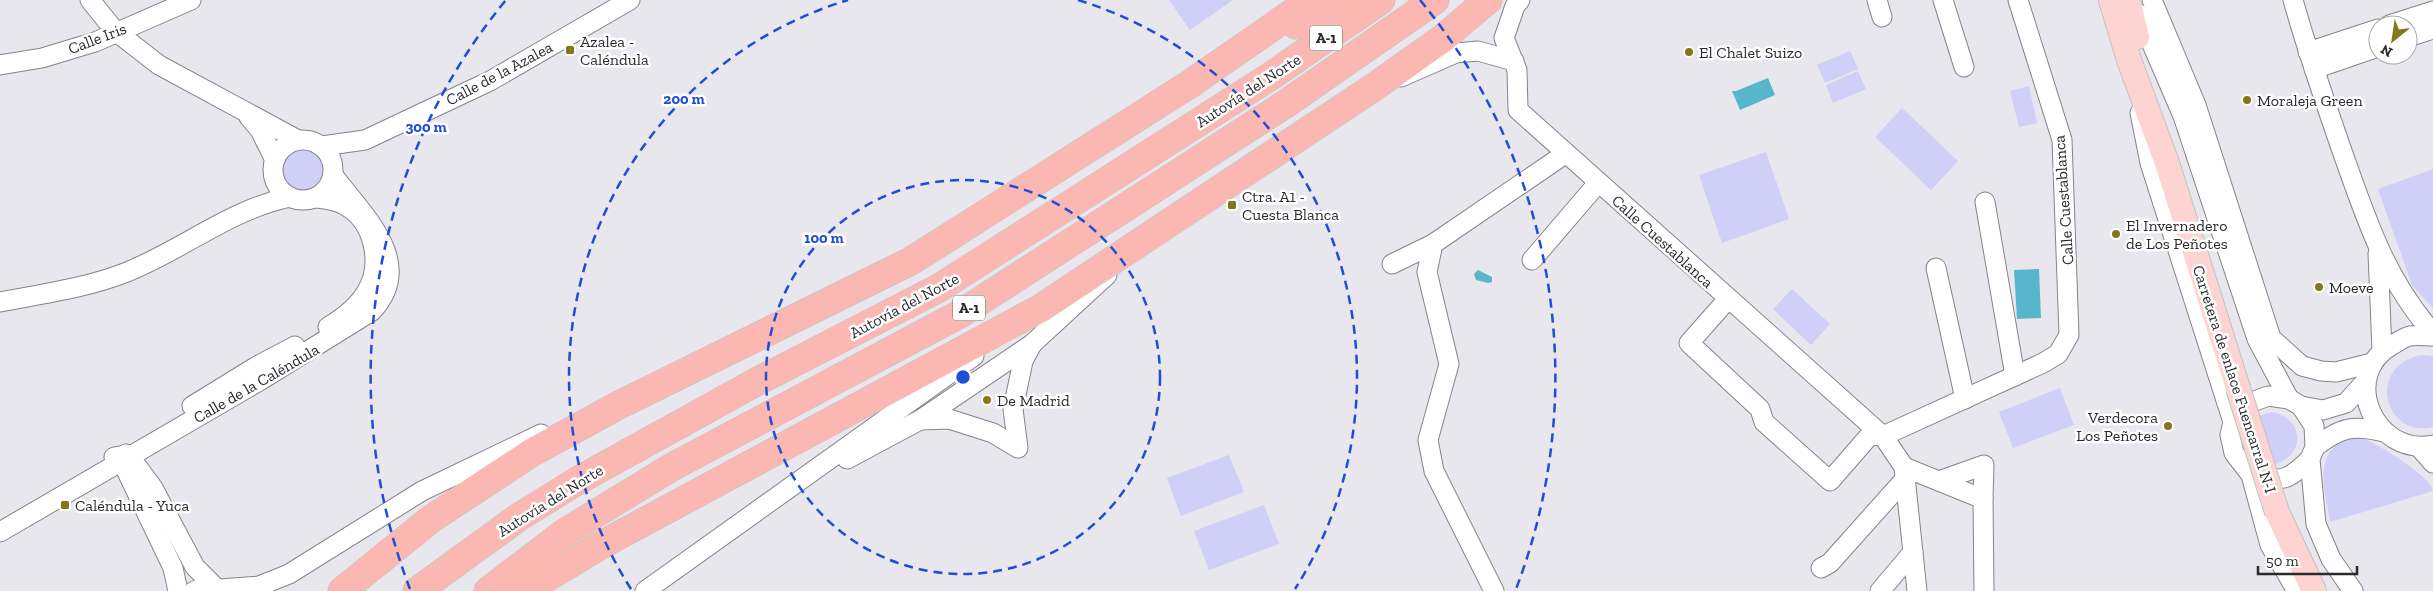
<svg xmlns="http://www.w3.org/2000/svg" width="2433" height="591" font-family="'Zilla Slab',serif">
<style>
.green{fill:#cfcff7}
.water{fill:#58b6cc}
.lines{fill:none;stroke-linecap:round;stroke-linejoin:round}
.minor-casing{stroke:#848489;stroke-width:21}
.major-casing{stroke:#c3c3c4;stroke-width:26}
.highway-casing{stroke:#c3c3c4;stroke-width:29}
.minor{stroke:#fff;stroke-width:19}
.major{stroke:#fdd4d1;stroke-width:24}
.highway{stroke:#fbb8b2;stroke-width:28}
.major-bridge-casing{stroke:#c3c3c4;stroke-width:26;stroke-linecap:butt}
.major-bridge{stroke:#fdd4d1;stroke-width:24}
.ring{fill:none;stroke:#1d4ed8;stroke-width:2.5;stroke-dasharray:9 6}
.poi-dot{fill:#83771b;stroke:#fff;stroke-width:2}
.labels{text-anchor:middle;stroke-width:5;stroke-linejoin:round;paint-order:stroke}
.shield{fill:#fff;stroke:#6a6a6b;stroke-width:1}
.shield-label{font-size:15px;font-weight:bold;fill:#2a2a2c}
.street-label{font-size:16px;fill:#2a2a2c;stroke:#fff}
.poi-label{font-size:16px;fill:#2a2a2c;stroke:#fff;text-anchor:start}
.centre{fill:#1d4ed8;stroke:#fff;stroke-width:2.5}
.ring-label{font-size:15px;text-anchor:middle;font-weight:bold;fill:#1d4ed8;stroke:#fff;stroke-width:5;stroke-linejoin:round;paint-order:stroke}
</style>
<rect width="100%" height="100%" fill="#e7e7ed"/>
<!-- green -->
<g class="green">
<polygon points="1169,0 1233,0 1190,30"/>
<polygon points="1850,51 1858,69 1825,83 1817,65"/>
<polygon points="1858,71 1866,89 1833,103 1826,85"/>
<polygon points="2029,86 2037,123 2019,127 2010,91"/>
<polygon points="1902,108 1958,161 1931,190 1875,137"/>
<circle cx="302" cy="171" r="22"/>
<polygon points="1766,152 1789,219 1722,243 1699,175"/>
<polygon points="2433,169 2433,308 2412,285 2378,189"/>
<polygon points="1792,289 1830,324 1811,345 1773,309"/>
<path d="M2421,355L2433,356V427C2386,439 2364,368 2421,355Z"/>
<polygon points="2060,388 2074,425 2013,448 1999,412"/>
<path d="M2272,412C2305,419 2306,456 2273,465L2256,417Z"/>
<path d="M2347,438C2352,439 2358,438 2363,439C2377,443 2433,478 2433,491L2330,522C2325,490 2312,455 2347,438Z"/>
<polygon points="1229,455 1244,492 1181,516 1167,478"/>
<polygon points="1264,505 1279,544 1209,570 1194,531"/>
</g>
<!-- water -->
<g class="water">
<polygon points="1768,78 1775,95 1740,110 1732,91 1736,91"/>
<polygon points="2039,269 2041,318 2017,319 2014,270"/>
<polygon points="1478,270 1492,277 1492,282 1488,283 1476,280 1474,274"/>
</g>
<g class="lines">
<defs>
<g id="minor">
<polyline points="90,0 115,31 159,65 298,140"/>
<polyline points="1520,0 1515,6 1504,38 1517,70 1518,110 1883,436 2043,363 2058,354 2069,335 2062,140 2018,0"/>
<polyline points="1877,0 1882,17"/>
<polyline points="1943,0 1964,67"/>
<polyline points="2152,0 2196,105 2271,338 2302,366 2321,371 2336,372 2372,363"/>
<path d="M2293,0C2307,50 2324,99 2341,148C2365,215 2384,278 2433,333"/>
<polyline points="2139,14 2183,116 2257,339 2289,399"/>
<polyline points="2389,25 2433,11"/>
<polyline points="2408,37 2433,29"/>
<polyline points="2308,52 2378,29"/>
<polyline points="0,65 42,58 95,42 191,0"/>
<polyline points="2314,69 2378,47"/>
<polyline points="1401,77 1456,53 1478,51 1514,61"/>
<polyline points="2140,113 2150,163 2233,422"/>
<polyline points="249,117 260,130 275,160"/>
<circle cx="303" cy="170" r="30"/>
<polyline points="322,146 365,140 490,81 630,0"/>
<path d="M316,198C326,199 337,200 346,206C374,222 383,263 367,291C358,307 343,318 328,327"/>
<polyline points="1985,202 2015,376"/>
<polyline points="2378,253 2382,351"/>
<polyline points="1532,260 1598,183"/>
<polyline points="1392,264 1433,244"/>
<polyline points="1936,268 1965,399"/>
<polyline points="1728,299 1689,343 1760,409 1764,422 1830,481 1870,435 1883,436 1904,467 1917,591"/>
<path d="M0,302C42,294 87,288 127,272C184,249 229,210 290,197"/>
<path d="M2433,336C2425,336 2417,335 2410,336C2404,337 2398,342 2392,345C2339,375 2374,457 2433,445"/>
<polyline points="192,406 257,366 295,346"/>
<polyline points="2301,406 2314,426 2315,447 2310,459 2316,524 2331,559 2353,591"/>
<polyline points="920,420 949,419 993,433 1018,448 1013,409 1023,361 1032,344"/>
<path d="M2315,447C2340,428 2352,424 2384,432"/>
<polyline points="2420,448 2433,463"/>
<polyline points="126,454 125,458 127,472 173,568 178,591"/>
<polyline points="114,457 120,456 136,465 153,488 195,567 216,588"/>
<polyline points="847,459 920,420 1032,344 1107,275"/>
<polyline points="1904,467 1983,499 1984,591"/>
<path d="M2254,476C2282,483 2290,479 2310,459"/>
<polyline points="1939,481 1984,465 1983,499"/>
<path d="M0,532L261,380L372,311C417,263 363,215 333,175"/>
<polyline points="1821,568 1830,563 1905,479"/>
<polyline points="220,589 259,586 289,574 422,491 541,434"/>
<polyline points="194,591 205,587 223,590"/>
<polyline points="645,591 974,356"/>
<polyline points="1494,591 1434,471 1428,440 1449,364 1427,272 1433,244 1565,154"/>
<polyline points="1880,591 1913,552"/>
<polyline points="2297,591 2270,545 2251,475 2234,453 2230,435 2233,422 2247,404 2268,396 2289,399 2301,406 2323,410 2346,403 2366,381"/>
</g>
<g id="major">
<polyline points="2111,0 2129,60 2167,163 2238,388"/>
<polyline points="2128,0 2137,37"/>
<polyline points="2277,512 2314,591"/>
</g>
<g id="highway">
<polyline points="1296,25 1340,0"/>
<polyline points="342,591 431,519 533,452 617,406 911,261 1190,84 1311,0"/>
<polyline points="417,591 519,517 577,481 758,381 939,288 1271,76 1381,0"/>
<polyline points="488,591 564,533 672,467 960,314 1287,103 1435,0"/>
<polyline points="525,591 601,545 1041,308 1377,85 1443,38 1488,0"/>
</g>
</defs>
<!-- minor casing -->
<use href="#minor" class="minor-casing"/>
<!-- major casing -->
<use href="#major" class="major-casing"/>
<!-- highway casing -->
<use href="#highway" class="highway-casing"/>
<!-- minor -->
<use href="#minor" class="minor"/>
<!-- major -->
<use href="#major" class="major"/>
<!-- highway -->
<use href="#highway" class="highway"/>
<defs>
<polyline id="major-bridge" points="2238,388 2277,512"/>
</defs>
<!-- major-bridge casing -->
<use href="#major-bridge" class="major-bridge-casing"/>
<!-- major-bridge -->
<use href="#major-bridge" class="major-bridge"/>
</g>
<!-- distance rings -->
<g class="ring">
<circle cx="963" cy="377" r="197"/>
<path d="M631 589A394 394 0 0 1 848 0M1078 0A394 394 0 0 1 1295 589"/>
<path d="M410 589A592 592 0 0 1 506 0M1420 0A592 592 0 0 1 1516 589"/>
</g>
<!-- markers -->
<g class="poi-dot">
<rect x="565" y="45" width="10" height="10" rx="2.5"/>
<circle cx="1689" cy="52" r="5"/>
<circle cx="2247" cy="100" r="5"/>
<rect x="1227" y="200" width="10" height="10" rx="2.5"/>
<circle cx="2116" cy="234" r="5"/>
<circle cx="2319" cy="287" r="5"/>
<circle cx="987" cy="400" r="5"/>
<circle cx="2168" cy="426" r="5"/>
<rect x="60" y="500" width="10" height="10" rx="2.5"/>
</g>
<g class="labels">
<!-- shield labels -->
<g class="shield">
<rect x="1310" y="25.5" width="32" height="25" rx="4"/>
<rect x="953" y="295.5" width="32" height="25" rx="4"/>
</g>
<g class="shield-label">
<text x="1326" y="43">A-1</text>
<text x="969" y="313">A-1</text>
</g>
<!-- street labels -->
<g class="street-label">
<text transform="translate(97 38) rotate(-21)" y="6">Calle Iris</text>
<text transform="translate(499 73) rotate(-28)" y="6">Calle de la Azalea</text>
<text transform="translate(1248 90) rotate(-33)" y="6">Autovía del Norte</text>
<text transform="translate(2063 200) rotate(-94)" y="6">Calle Cuestablanca</text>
<text transform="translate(1663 241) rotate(42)" y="6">Calle Cuestablanca</text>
<text transform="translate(904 305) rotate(-28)" y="6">Autovía del Norte</text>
<text transform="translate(2235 379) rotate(72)" y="6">Carretera de enlace Fuencarral N-I</text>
<text transform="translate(256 383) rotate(-30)" y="6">Calle de la Caléndula</text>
<text transform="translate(550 500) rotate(-32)" y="6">Autovía del Norte</text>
</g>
<!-- poi labels -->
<g class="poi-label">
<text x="580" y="47">Azalea -<tspan x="580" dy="18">Caléndula</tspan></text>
<text x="1699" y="58">El Chalet Suizo</text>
<text x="2257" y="106">Moraleja Green</text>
<text x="1242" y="202">Ctra. A1 -<tspan x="1242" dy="18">Cuesta Blanca</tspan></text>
<text x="2126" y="231">El Invernadero<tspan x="2126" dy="18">de Los Peñotes</tspan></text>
<text x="2329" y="293">Moeve</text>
<text x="997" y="406">De Madrid</text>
<text x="2158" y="423" text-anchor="end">Verdecora<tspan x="2158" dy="18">Los Peñotes</tspan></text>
<text x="75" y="511">Caléndula - Yuca</text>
</g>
</g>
<circle cx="963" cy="377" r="8" class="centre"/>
<g class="ring-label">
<text x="684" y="104">200 m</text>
<text x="426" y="132">300 m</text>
<text x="824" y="243">100 m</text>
</g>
<!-- north arrow -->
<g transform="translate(2393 40) rotate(210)"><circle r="24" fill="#ffffff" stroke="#aaaaab"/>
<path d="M0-4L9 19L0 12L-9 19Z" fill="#83771b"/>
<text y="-8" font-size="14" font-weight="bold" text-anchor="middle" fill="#2a2a2c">N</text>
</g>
<!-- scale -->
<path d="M2258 566v8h99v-8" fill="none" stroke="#2a2a2c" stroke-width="2.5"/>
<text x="2266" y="566" font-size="15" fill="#2a2a2c" stroke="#ffffff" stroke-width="4" paint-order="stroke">50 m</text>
</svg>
